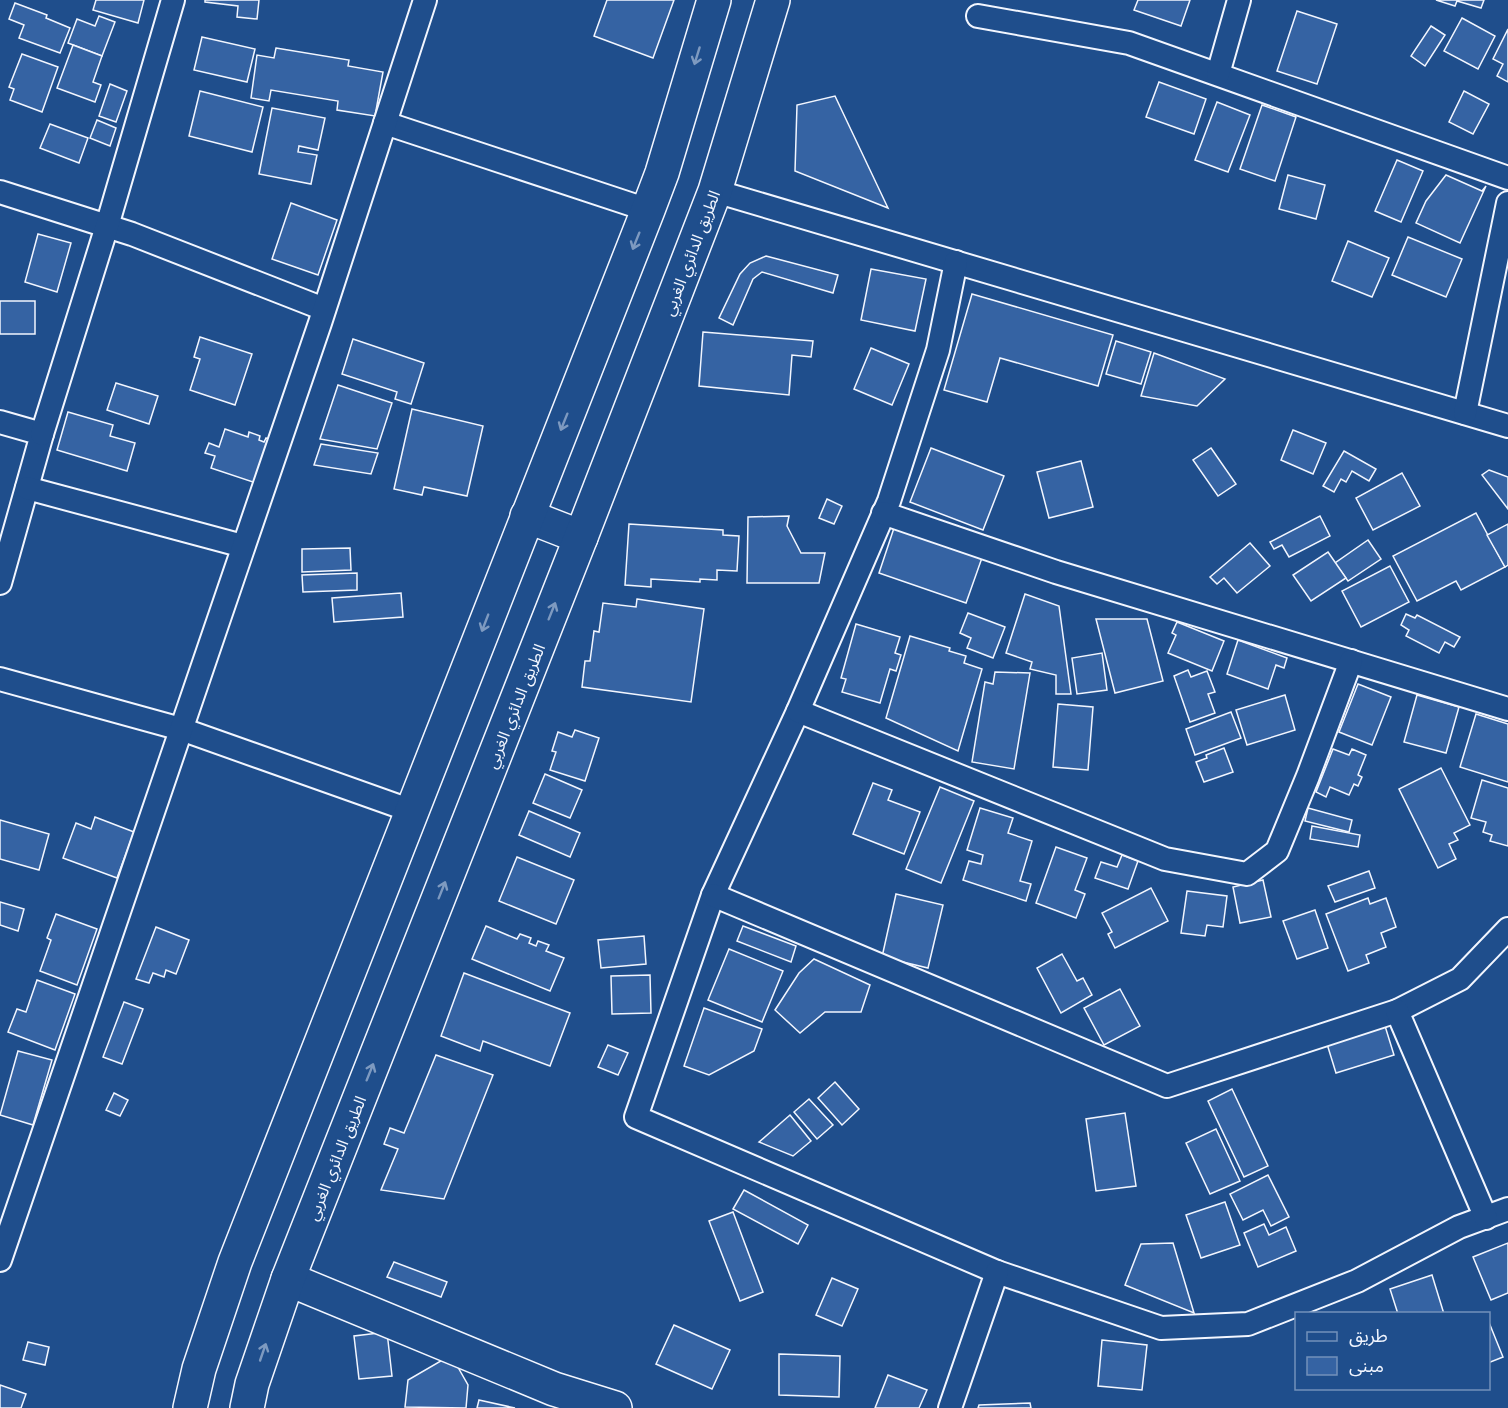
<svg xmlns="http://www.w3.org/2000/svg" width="1508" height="1408" font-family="'Open Sans','Noto Sans Arabic',sans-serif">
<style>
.building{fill:#3563a3;stroke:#f2f6ff;stroke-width:1.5}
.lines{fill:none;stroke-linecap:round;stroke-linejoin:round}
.street-casing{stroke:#f2f6ff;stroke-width:26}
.secondary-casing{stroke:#f2f6ff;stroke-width:36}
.primary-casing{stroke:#f2f6ff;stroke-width:36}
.street{stroke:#1f4e8c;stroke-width:22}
.secondary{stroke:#1f4e8c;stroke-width:33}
.primary{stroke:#1f4e8c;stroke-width:33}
.oneway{stroke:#7e9ac0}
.labels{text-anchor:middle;stroke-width:4.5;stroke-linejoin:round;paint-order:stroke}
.street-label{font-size:16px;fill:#f2f6ff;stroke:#1f4e8c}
</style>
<rect width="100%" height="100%" fill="#1f4e8c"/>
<!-- building -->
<g class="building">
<polygon points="96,0 144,0 138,23 93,10"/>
<polygon points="205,0 259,0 257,19 237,17 238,6 205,2"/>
<polygon points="607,0 674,0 653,58 594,36"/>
<polygon points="1138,0 1190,0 1181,26 1134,10"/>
<polygon points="1436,0 1484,0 1481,8 1457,1 1455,6"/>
<polygon points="15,3 47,15 46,18 70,28 60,53 19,38 24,25 9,19"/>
<polygon points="1297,11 1337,24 1317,84 1277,71"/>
<polygon points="99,16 115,22 102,56 68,43 77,19 95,26"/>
<polygon points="1462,18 1495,36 1478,69 1444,51"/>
<polygon points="1431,26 1445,35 1425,66 1411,56"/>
<polygon points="1508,29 1508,82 1497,76 1503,64 1493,59"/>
<polygon points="202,37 255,49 247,82 194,70"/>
<polygon points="73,45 102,56 93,82 101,85 95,102 57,88"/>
<polygon points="276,48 349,60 348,66 383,72 375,116 337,110 338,101 271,90 269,101 251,98 257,55 274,58"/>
<polygon points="22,54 58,67 42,112 10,100 14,89 9,87"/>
<polygon points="1159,82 1206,99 1194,134 1146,117"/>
<polygon points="110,84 127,91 116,122 99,116"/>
<polygon points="200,91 263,107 252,152 189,136"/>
<polygon points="1464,91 1489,104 1473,134 1449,122"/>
<polygon points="835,96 888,208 795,171 797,105"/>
<polygon points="1217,102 1250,115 1228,172 1195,160"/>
<polygon points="1262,105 1296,117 1275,181 1240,169"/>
<polygon points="272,108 325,118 318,150 299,146 298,152 317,155 311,184 259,174"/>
<polygon points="97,120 116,128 110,146 90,138"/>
<polygon points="50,124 88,138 79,163 40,148"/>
<polygon points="1397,160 1423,171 1401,222 1375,211"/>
<polygon points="1288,175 1325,185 1316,219 1279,209"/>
<polygon points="1446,175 1482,191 1486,186 1460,243 1416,223 1426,201"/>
<polygon points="291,203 337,220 318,275 272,259"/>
<polygon points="38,234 71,243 57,292 25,282"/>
<polygon points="1408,237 1462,259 1446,297 1392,275"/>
<polygon points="1348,241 1389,258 1372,297 1332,281"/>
<polygon points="766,256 838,275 833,293 762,272 753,279 733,325 719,318 740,274 750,263"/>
<polygon points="871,269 926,279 915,331 861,320"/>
<polygon points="972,294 1113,335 1098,386 1000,358 987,402 944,390"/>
<rect x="0" y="301" width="35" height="33"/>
<polygon points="703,332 813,341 811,357 792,355 789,395 699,386"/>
<polygon points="200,337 252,354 235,405 190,390 200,359 194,357"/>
<polygon points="353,339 424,363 411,404 395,399 397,392 342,374"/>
<polygon points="1116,341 1151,352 1141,384 1106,374"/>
<polygon points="871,348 909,364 892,405 854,389"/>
<polygon points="1154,353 1225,379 1197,406 1141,396"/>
<polygon points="116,383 158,396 149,424 107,410"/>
<polygon points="338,385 392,403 377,449 320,439"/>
<polygon points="412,409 483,426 467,496 424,487 422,495 394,489"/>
<polygon points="68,412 113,425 110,436 135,443 127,471 57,450"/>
<polygon points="225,429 248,437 249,432 260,436 259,440 264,442 266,438 271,440 256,483 211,468 215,456 205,453 209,443 219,447"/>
<polygon points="1293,430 1326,443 1313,474 1281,460"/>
<polygon points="321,444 378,453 371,474 314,465"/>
<polygon points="931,448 1004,476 983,530 910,502"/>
<polygon points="1211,448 1236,484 1218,496 1193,460"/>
<polygon points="1344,451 1376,469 1369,481 1352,471 1346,482 1341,479 1334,492 1323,486"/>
<polygon points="1081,461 1093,507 1049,518 1037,472"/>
<polygon points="1489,470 1508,477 1508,509 1482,475"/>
<polygon points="1402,473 1420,506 1373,530 1356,498"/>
<polygon points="827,499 842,506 834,524 819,518"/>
<polygon points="1476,513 1505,567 1461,590 1456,581 1417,601 1393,556"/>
<polygon points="789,516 787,526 801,553 825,553 819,583 747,583 748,517"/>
<polygon points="1320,516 1330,536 1289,557 1282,545 1274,549 1270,542"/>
<polygon points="629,524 723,530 723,535 739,536 737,571 717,570 717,580 700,579 700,582 651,579 651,587 625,585"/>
<polygon points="1508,524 1508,565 1505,567 1487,535"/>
<polygon points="895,525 983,555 966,603 879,573"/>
<polygon points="1368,540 1381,559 1348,581 1335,563"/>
<polygon points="1250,543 1270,566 1237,593 1224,578 1217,584 1210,577"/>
<polygon points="350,548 351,570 302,572 302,549"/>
<polygon points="1328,552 1346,578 1311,601 1293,575"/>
<polygon points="1390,566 1409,602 1361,627 1342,591"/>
<polygon points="357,573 357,590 303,592 302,575"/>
<polygon points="401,593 403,617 334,622 332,598"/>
<polygon points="1025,594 1059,606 1071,694 1056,694 1056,675 1030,669 1032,662 1006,653"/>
<polygon points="637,599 704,609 691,702 582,687 585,661 590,661 594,631 599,632 603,603 636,607"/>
<polygon points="968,613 1005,627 993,658 967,648 971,638 960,633"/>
<polygon points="1406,614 1415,618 1417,615 1460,637 1454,647 1445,642 1439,653 1406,636 1409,630 1401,625"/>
<polygon points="1096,619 1147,619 1163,681 1115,693"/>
<polygon points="1177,622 1224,641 1212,671 1168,653 1176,635 1172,633"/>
<polygon points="856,624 900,637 895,653 901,655 896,671 890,669 880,703 842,692 846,679 841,678"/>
<polygon points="910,636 950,648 949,651 966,656 964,663 982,669 958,751 886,718"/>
<polygon points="1238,640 1287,658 1284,668 1276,665 1268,689 1227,674"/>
<polygon points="1102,653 1107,690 1077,694 1072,658"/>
<polygon points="1188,670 1191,677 1207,671 1215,692 1208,694 1215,713 1190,722 1174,676"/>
<polygon points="995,672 1030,673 1014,769 972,762 985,682 993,684"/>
<polygon points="1358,684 1391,697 1372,745 1339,732"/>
<polygon points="1285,695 1295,730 1247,745 1236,710"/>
<polygon points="1417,695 1459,707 1446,753 1404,742"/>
<polygon points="1058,704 1093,707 1088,770 1053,767"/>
<polygon points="1231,712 1241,738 1195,755 1186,729"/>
<polygon points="1476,714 1508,724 1508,782 1460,767"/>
<polygon points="575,730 599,738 585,781 550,770 556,752 552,751 558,732 572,737"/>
<polygon points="1224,748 1233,772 1204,782 1196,762 1207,758 1206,755"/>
<polygon points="1333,749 1349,755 1352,749 1366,755 1358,775 1362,777 1358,786 1354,784 1349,795 1330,787 1326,797 1316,792"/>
<polygon points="1441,768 1470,825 1454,833 1458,840 1449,844 1456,859 1438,868 1399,789"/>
<polygon points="545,774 582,790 570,818 533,803"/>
<polygon points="1482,780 1508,788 1508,846 1490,841 1492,835 1483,832 1486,822 1471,818"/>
<polygon points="873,783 892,790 888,800 920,812 904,854 853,834"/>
<polygon points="940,787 974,801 941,883 906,869"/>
<polygon points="980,808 1013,818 1008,833 1032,841 1020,881 1031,884 1026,901 963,880 969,861 981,864 983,855 967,850"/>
<polygon points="1308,808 1352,820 1349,832 1305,821"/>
<polygon points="529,811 580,833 570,857 519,835"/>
<polygon points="95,817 134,832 117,878 63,858 76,823 91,829"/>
<polygon points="0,820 49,834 39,870 0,859"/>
<polygon points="1312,826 1360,835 1358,847 1310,839"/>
<polygon points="1056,847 1087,858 1075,890 1085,894 1076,918 1036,903"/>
<polygon points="1122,855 1138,861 1128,889 1095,878 1101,862 1117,867"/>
<polygon points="517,857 574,880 556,924 499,901"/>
<polygon points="1369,871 1375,888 1335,902 1328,886"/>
<polygon points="1263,880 1271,917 1240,923 1233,887"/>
<polygon points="1151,888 1168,921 1115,948 1108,934 1112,932 1102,913"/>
<polygon points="1187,891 1227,896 1223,927 1207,925 1205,936 1181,933"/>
<polygon points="896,894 943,905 928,968 882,957"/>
<polygon points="1368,898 1370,904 1386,898 1396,927 1381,933 1386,947 1366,955 1369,963 1348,971 1326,914"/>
<polygon points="0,902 24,909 18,931 0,925"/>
<polygon points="1315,910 1328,948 1297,959 1283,921"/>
<polygon points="56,914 97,929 77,985 40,971 51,940 47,938"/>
<polygon points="486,926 517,939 520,934 531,938 529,943 536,946 538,941 549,945 546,951 564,958 550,991 472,959"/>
<polygon points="743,926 796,946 791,962 737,941"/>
<polygon points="156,927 189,940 176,974 166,970 164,977 153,973 149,983 136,979"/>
<polygon points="644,936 646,964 601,968 598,940"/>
<polygon points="729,949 783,971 762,1022 708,1000"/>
<polygon points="1062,954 1077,981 1083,978 1092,995 1061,1013 1037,968"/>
<polygon points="814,959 870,985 861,1012 825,1012 800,1033 775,1010 799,973"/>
<polygon points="464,973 570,1013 550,1066 483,1041 480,1051 441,1036"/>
<polygon points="650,975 651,1013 612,1014 611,976"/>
<polygon points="37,980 75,994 55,1050 8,1032 17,1009 26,1012"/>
<polygon points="1120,989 1140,1026 1104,1045 1084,1008"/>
<polygon points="124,1002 143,1009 122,1064 103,1057"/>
<polygon points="704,1008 762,1029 754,1051 709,1075 684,1066"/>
<polygon points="1381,1013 1394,1055 1336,1073 1323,1031"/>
<polygon points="608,1045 628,1053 618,1075 598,1067"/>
<polygon points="18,1051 52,1060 33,1125 0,1115"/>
<polygon points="436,1055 493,1075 444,1199 381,1190 398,1149 384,1144 390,1128 404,1133"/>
<polygon points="835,1082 859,1109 842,1125 818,1098"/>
<polygon points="1232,1089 1268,1166 1244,1177 1208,1101"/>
<polygon points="114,1093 128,1100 120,1116 106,1110"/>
<polygon points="809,1099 833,1125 817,1139 794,1112"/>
<polygon points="1125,1113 1136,1186 1096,1191 1086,1119"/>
<polygon points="790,1115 811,1141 793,1156 759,1142"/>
<polygon points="1216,1129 1240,1181 1210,1194 1186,1143"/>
<polygon points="1268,1175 1289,1217 1271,1226 1263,1210 1243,1220 1230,1194"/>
<polygon points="744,1190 808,1225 798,1244 733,1209"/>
<polygon points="1225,1202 1240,1245 1201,1258 1186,1215"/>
<polygon points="733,1212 763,1292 740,1301 709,1221"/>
<polygon points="1264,1224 1269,1235 1286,1227 1296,1251 1258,1267 1244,1233"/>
<polygon points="1173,1243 1194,1313 1125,1285 1141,1244"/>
<polygon points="1508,1243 1508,1293 1491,1300 1473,1257"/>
<polygon points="394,1262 447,1282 441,1297 387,1277"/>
<polygon points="1432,1275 1444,1314 1398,1314 1390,1289"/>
<polygon points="832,1278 858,1289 842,1326 816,1315"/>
<polygon points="1488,1320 1503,1357 1488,1363"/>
<polygon points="674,1325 730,1350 712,1389 656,1364"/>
<polygon points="387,1332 392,1376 359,1379 354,1336"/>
<polygon points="1102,1340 1147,1345 1142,1390 1098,1386"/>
<polygon points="28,1342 49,1347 45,1365 23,1360"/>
<polygon points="779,1354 840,1356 839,1397 779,1395"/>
<polygon points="451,1355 468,1385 466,1408 405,1407 408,1380"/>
<polygon points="888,1375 927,1390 919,1408 875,1408"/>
<polygon points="0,1385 26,1394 21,1408 0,1408"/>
<polygon points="479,1400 515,1408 477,1408"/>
<polygon points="1030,1403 1031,1408 978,1408 979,1405"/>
</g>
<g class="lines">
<defs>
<g id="street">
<polyline points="978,16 1129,43 1508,178"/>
<polyline points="1218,74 1239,0"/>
<polyline points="385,123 648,210"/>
<polyline points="715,191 1508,426"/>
<polyline points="0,192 132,234 324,309"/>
<polyline points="956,262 938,350 889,501 798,711 713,895 636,1117 997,1272 1161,1328 1248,1324 1357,1281 1459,1227 1508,1209"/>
<polyline points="1465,413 1508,203"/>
<polyline points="0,422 42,434 0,583"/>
<polyline points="42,434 107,226 173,0"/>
<polyline points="27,488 243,546"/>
<polyline points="883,513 1056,572 1508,709"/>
<polyline points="0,679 181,729 412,811"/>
<polyline points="798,711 1165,859 1247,874 1277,851 1308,776 1351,661"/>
<polyline points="713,895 1167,1086 1397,1011 1460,979 1508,929"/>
<polyline points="1397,1011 1486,1218"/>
<polyline points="0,1260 320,323 425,0"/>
<polyline points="950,1408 997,1272"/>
</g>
<polyline id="secondary" points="288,1279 554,1389 615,1408"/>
<g id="primary">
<polyline points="527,516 581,537"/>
<polyline points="190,1408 199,1369 235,1262 648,210 662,173 714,0"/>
<polyline points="247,1408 252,1384 288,1279 581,537 715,191 773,0"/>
</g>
</defs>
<!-- street casing -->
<use href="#street" class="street-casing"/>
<!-- secondary casing -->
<use href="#secondary" class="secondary-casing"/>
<!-- primary casing -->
<use href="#primary" class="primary-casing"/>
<!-- street -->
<use href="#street" class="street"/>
<!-- secondary -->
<use href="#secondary" class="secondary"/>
<!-- primary -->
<use href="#primary" class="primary"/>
</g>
<!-- one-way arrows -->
<defs><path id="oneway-shaft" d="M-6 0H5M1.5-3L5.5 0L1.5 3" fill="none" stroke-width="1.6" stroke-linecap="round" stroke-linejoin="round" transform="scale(1.5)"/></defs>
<g class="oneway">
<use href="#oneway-shaft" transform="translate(697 56) rotate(107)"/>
<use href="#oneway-shaft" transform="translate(636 241) rotate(112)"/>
<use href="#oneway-shaft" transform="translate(564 422) rotate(112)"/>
<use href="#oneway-shaft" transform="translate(552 611) rotate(-68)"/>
<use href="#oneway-shaft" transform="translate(485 623) rotate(111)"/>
<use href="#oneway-shaft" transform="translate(442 890) rotate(-68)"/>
<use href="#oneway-shaft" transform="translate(370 1072) rotate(-68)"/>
<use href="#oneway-shaft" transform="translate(263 1352) rotate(-71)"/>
</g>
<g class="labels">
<!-- street labels -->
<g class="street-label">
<text transform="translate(691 253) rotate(-69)" y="6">الطريق الدائري الغربي</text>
<text transform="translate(515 706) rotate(-68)" y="6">الطريق الدائري الغربي</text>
<text transform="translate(336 1158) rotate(-68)" y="6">الطريق الدائري الغربي</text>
</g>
</g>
<!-- legend -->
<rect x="1295" y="1312" width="195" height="78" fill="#1f4e8c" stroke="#7391ba" stroke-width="1.5"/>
<rect x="1307" y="1332" width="30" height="9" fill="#1f4e8c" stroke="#7391ba" stroke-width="1.5"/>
<text x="1349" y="1342" font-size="18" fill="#f2f6ff">طريق</text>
<rect x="1307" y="1357" width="30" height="18" fill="#3563a3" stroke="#7391ba" stroke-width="1.5"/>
<text x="1349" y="1372" font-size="18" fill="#f2f6ff">مبنى</text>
</svg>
